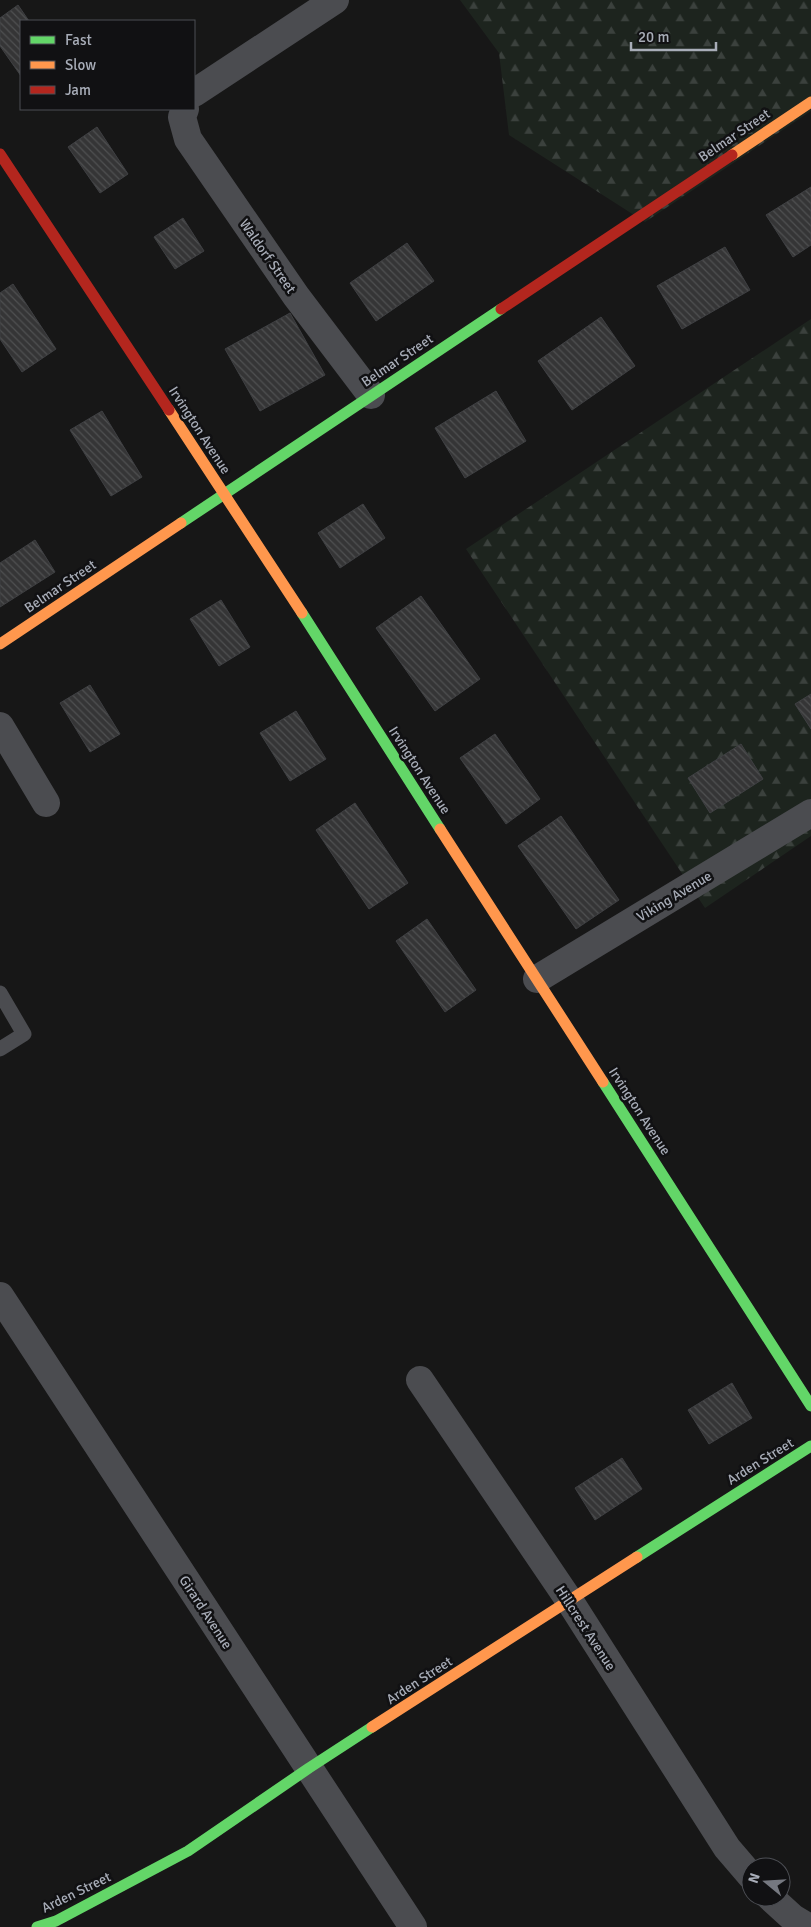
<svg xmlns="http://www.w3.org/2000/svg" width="811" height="1927" font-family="Signika,sans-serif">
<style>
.forest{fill:url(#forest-firs)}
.building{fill:url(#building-back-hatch);stroke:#3f4043}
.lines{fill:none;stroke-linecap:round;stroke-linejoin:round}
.lane{stroke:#4b4c50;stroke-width:15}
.street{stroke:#4b4c50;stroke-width:28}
.fast{stroke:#63d668;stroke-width:11}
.slow{stroke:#ff974d;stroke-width:11}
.jam{stroke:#b3261e;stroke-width:11}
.labels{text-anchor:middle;stroke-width:5;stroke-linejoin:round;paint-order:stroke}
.street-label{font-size:14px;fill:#a8adb8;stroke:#111113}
</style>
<defs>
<pattern id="forest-firs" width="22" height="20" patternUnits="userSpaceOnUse" patternTransform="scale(1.25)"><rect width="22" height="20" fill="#1d241e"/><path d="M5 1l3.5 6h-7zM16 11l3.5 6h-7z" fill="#3b413d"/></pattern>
<pattern id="building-back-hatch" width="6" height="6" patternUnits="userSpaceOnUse" patternTransform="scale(1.25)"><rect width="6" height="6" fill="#353536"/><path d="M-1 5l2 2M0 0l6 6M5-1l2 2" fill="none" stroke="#4f5051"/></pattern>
</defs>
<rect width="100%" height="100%" fill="#171717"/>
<!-- forest -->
<g class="forest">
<polygon points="460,0 811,0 811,111 645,222 509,135 499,53"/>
<polygon points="811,319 811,836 705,908 466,549"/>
</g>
<!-- building -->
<g class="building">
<polygon points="18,5 29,21 21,21 21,76 0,46 0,18"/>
<polygon points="97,127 128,174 100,193 68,147"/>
<polygon points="811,187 811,245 793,257 766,215"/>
<polygon points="183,218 204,251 175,269 154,237"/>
<polygon points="407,243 434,281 376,321 350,283"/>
<polygon points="725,247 750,290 682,329 657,286"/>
<polygon points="13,284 56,349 22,372 0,339 0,293"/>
<polygon points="290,313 325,375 260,411 225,349"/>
<polygon points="601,317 635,366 572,410 538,361"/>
<polygon points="496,391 526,441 465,478 435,428"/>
<polygon points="102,411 142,477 111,496 70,430"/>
<polygon points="363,504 385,538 340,568 318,533"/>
<polygon points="35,540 55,572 0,607 0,563"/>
<polygon points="421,596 480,679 435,711 376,628"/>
<polygon points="221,600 250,647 219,666 190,619"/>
<polygon points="90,685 120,734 90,752 60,703"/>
<polygon points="811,694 811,729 795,704"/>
<polygon points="296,711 326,759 290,781 260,733"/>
<polygon points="495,734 540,799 506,824 460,758"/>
<polygon points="741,744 763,779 710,813 688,778"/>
<polygon points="355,803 408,883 369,909 316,830"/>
<polygon points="561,816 619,900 576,929 518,846"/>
<polygon points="427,919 476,990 445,1012 396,941"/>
<polygon points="732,1383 752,1418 709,1444 688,1410"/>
<polygon points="622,1458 642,1489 595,1520 575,1488"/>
</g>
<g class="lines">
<!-- lane -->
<polyline class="lane" points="0,993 24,1034 0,1049"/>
<!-- street -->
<g class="street">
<polyline points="194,93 335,0"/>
<polyline points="185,109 182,117 188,139 296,296 371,395"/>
<polyline points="0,726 46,803"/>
<polyline points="537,979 811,813"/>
<polyline points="0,1296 413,1927"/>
<polyline points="420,1380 569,1600 727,1848 751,1876"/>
<polyline points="770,1897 793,1918 808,1927"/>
</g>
<!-- fast -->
<g class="fast">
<polyline points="181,523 501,309"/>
<polyline points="302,613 440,829"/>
<polyline points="603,1082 811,1406"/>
<polyline points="637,1557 811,1446"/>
<polyline points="37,1927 56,1921 188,1851 309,1768 372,1727"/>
</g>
<!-- slow -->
<g class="slow">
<polyline points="732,155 811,102"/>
<polyline points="169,410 302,613"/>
<polyline points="0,644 181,523"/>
<polyline points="440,829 603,1082"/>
<polyline points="372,1727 637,1557"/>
</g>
<!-- jam -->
<g class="jam">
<polyline points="0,154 169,410"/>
<polyline points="501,309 732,155"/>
</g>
</g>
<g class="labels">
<!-- street labels -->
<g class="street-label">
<text transform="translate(734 135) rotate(-34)" y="5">Belmar Street</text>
<text transform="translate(268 256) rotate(55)" y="5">Waldorf Street</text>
<text transform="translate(397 360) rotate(-34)" y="5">Belmar Street</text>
<text transform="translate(200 430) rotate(57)" y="5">Irvington Avenue</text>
<text transform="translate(60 586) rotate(-34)" y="5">Belmar Street</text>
<text transform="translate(420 770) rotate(57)" y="5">Irvington Avenue</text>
<text transform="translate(674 896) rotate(-31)" y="5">Viking Avenue</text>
<text transform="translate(640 1111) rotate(57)" y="5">Irvington Avenue</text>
<text transform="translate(760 1461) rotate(-32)" y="5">Arden Street</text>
<text transform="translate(206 1612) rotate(57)" y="5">Girard Avenue</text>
<text transform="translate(586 1628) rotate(57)" y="5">Hillcrest Avenue</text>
<text transform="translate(419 1680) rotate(-33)" y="5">Arden Street</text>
<text transform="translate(76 1892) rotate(-26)" y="5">Arden Street</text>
</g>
</g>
<!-- legend -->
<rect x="20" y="20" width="175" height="90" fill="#111113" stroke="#4d4f55"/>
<rect x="30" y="36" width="25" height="8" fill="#63d668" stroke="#4d4f55"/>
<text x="65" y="45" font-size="15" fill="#a8adb8">Fast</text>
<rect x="30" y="61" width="25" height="8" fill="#ff974d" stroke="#4d4f55"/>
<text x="65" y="70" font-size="15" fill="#a8adb8">Slow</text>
<rect x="30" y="86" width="25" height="8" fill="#b3261e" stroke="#4d4f55"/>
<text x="65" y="95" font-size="15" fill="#a8adb8">Jam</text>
<!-- north arrow -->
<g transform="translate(766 1882) rotate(288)"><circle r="24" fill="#111113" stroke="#4d4f55"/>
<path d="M0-4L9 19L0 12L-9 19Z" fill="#757880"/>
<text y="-8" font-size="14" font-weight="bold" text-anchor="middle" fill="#a8adb8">N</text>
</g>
<!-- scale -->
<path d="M631 42v8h85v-8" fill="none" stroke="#a8adb8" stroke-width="2.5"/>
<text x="638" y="42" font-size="15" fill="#a8adb8" stroke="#111113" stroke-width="4" paint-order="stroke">20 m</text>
</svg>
